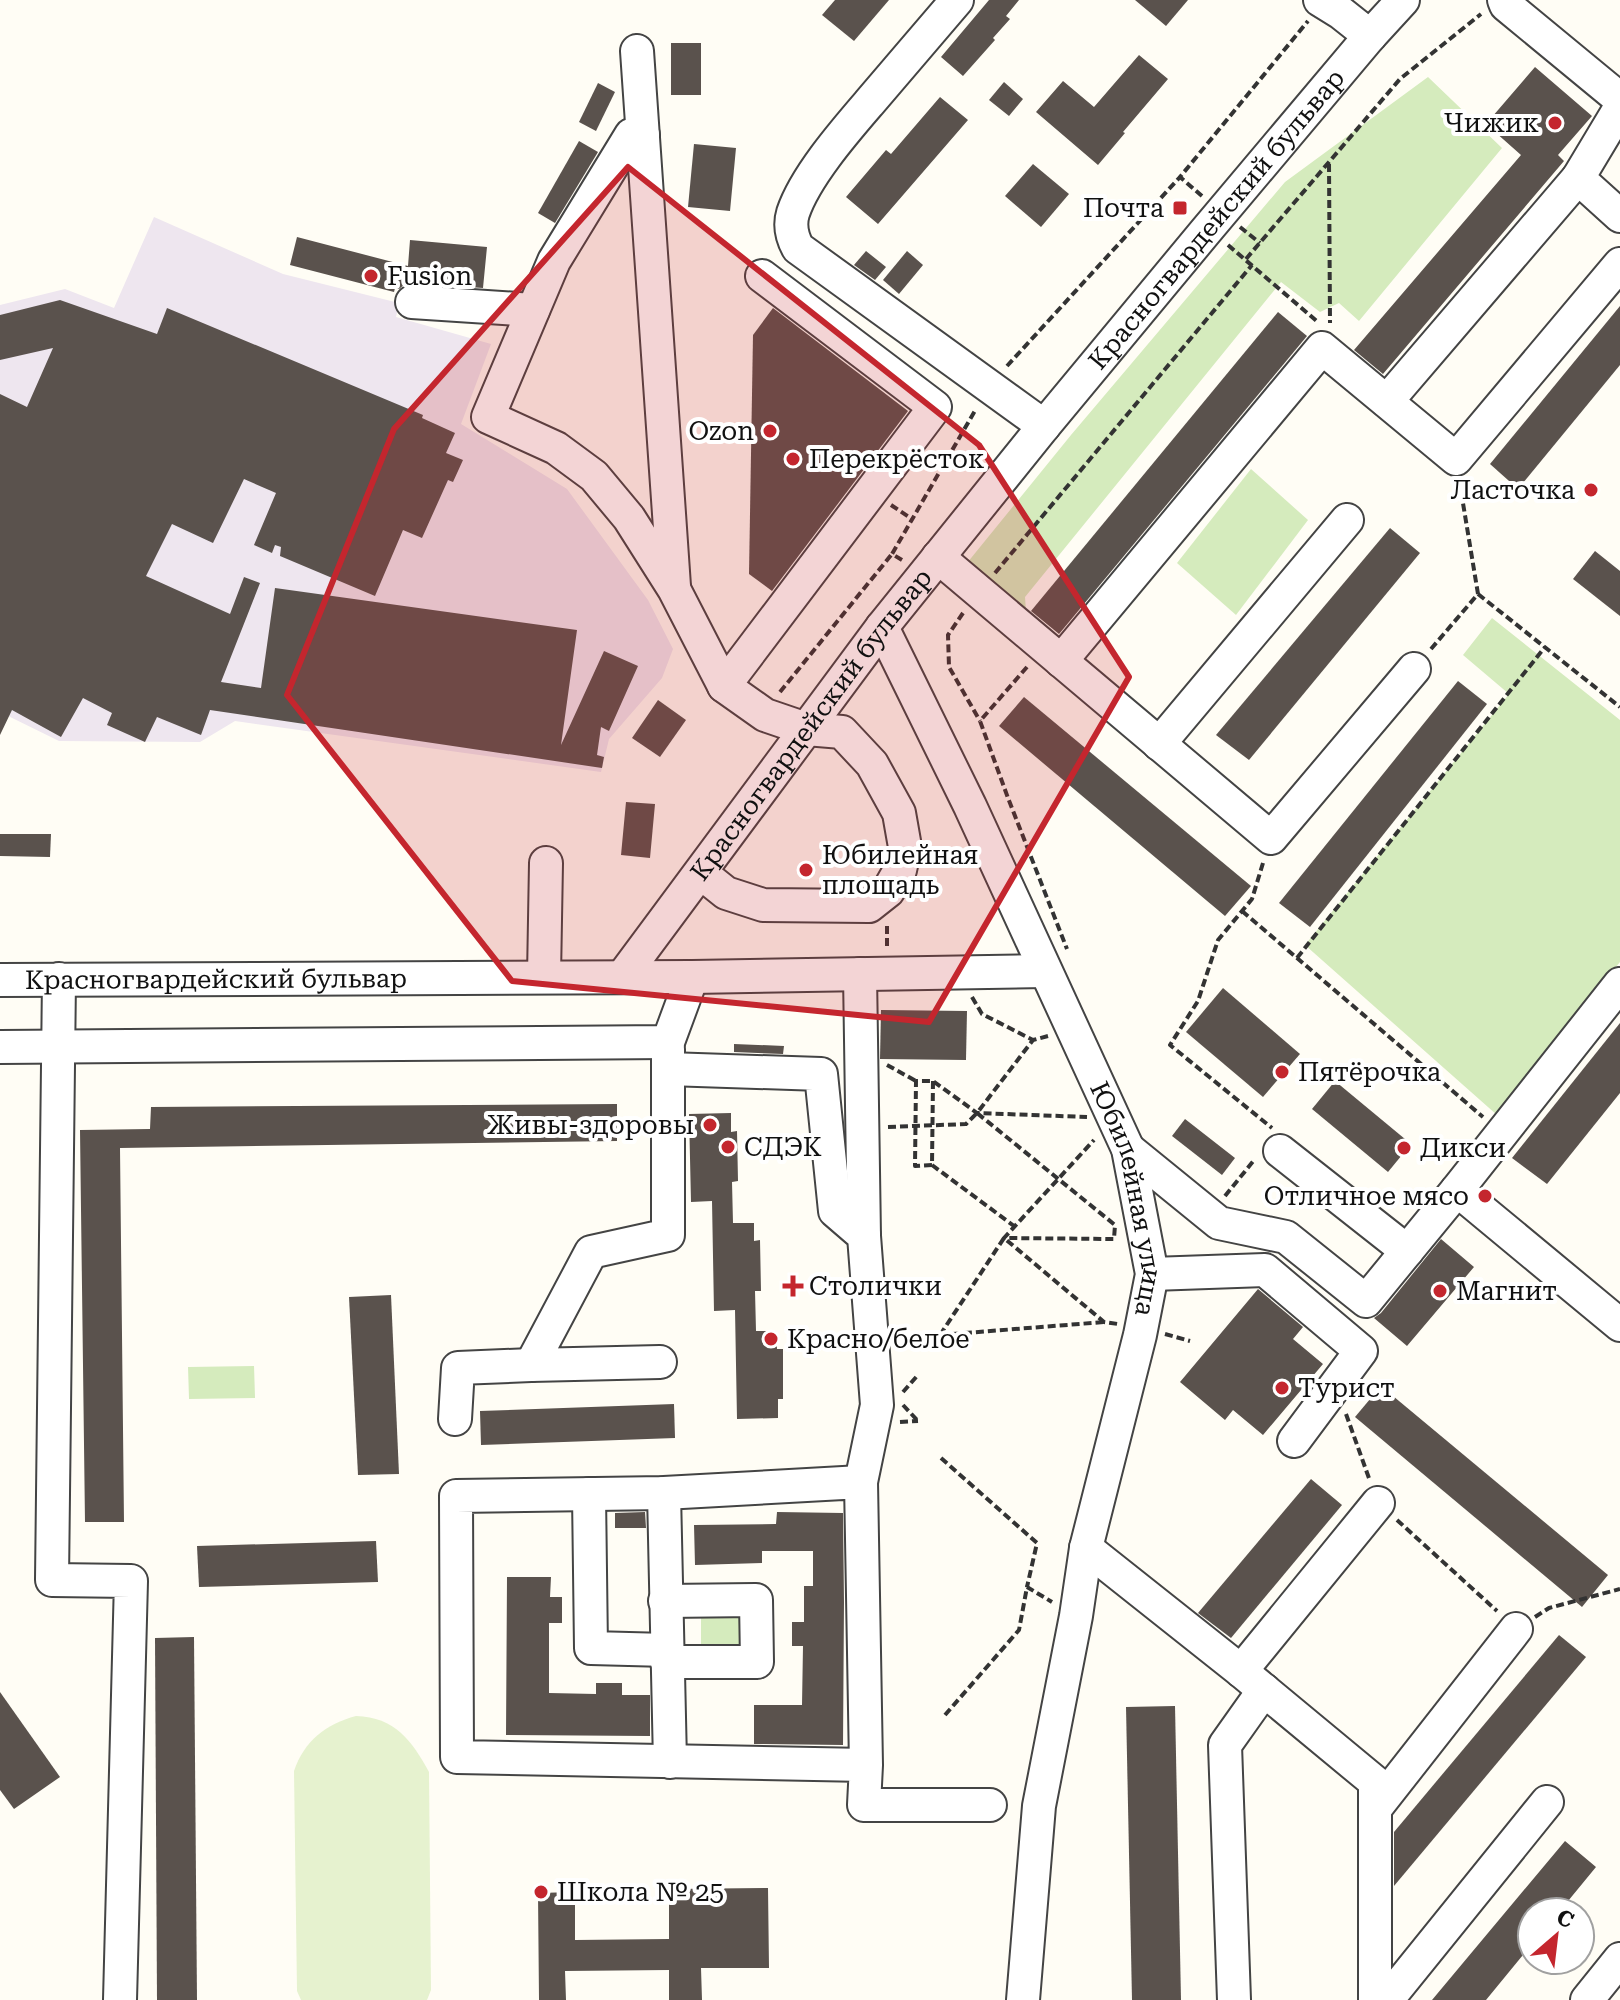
<svg xmlns="http://www.w3.org/2000/svg" width="1620" height="2000" font-family="'Roboto Serif',serif">
<style>
.industrial{fill:#eee6ef}
.green{fill:#d5ebbd}
.pitch{fill:#e6f2cf}
.building{fill:#5a524d}
.lines{fill:none;stroke-linecap:round;stroke-linejoin:round}
.minor-casing{stroke:#444;stroke-width:36}
.path{stroke:#333;stroke-width:4;stroke-dasharray:8 4;stroke-linecap:butt}
.minor{stroke:#fff;stroke-width:32}
.marked{fill:#c4262e;fill-opacity:0.2;stroke:#c4262e;stroke-width:6;stroke-linejoin:round}
.poi-dot{fill:#c4262e;stroke:#fff;stroke-width:3}
.labels{text-anchor:middle;stroke-width:8;stroke-linejoin:round;paint-order:stroke}
.poi-label{font-size:26px;fill:#111;stroke:#fff;text-anchor:start}
.street-label{font-size:26px;fill:#111;stroke:#fff}
</style>
<rect width="100%" height="100%" fill="#fffdf5"/>
<!-- industrial -->
<polygon class="industrial" points="154,217 283,274 399,303 396,317 491,344 461,424 567,489 648,600 673,649 662,678 609,739 601,772 235,721 200,742 59,741 0,712 0,305 65,289 114,308"/>
<!-- green -->
<g class="green">
<polygon points="1428,77 1502,148 1359,321 1339,303 1320,312 1281,282 1025,597 1026,611 963,568 1071,435 1285,182"/>
<polygon points="1251,469 1308,520 1236,615 1177,563"/>
<polygon points="1492,618 1620,720 1620,962 1497,1115 1305,945 1509,694 1463,655"/>
<polygon points="254,1366 255,1398 189,1399 188,1367"/>
<polygon points="701,1613 745,1613 744,1647 701,1647"/>
</g>
<!-- pitch -->
<path class="pitch" d="M356,1716C395,1717 412,1741 429,1772L431,1990L427,2000H301L297,1991L294,1771C304,1741 326,1724 356,1716Z"/>
<!-- building -->
<g class="building">
<polygon points="835,0 889,0 854,41 822,15"/>
<polygon points="989,0 1019,0 1006,16 1010,19 993,38 995,40 963,76 941,57"/>
<polygon points="1135,0 1188,0 1166,26"/>
<rect x="671" y="43" width="30" height="52"/>
<polygon points="1139,55 1168,79 1123,132 1125,133 1098,165 1036,112 1063,81 1094,107"/>
<polygon points="1535,67 1592,116 1558,155 1564,161 1383,374 1354,350 1521,155 1486,124"/>
<polygon points="1004,82 1023,99 1009,116 989,100"/>
<polygon points="598,83 615,92 596,131 579,122"/>
<polygon points="940,97 968,120 878,224 846,197 886,150 891,154"/>
<polygon points="579,141 598,152 555,223 538,213"/>
<polygon points="694,144 736,148 730,211 688,207"/>
<polygon points="1033,164 1069,194 1041,227 1005,196"/>
<polygon points="297,237 408,266 410,240 487,247 483,288 413,283 404,285 399,289 395,288 394,292 290,265"/>
<polygon points="866,251 886,267 875,280 854,265"/>
<polygon points="907,251 923,265 899,294 883,280"/>
<polygon points="60,300 157,334 167,308 423,415 422,418 455,433 446,453 463,460 453,482 448,480 422,538 403,530 375,596 280,556 281,547 275,545 272,553 254,545 276,493 244,479 213,543 172,524 146,576 230,614 244,577 260,583 221,682 261,688 275,588 577,630 561,745 604,651 638,666 609,731 601,727 597,755 604,757 602,768 210,710 201,735 157,717 145,742 107,725 112,713 83,698 61,737 12,710 0,735 0,394 27,407 53,348 0,360 0,315"/>
<polygon points="1620,306 1620,365 1518,489 1490,464"/>
<polygon points="773,308 908,411 772,591 749,574 753,335"/>
<polygon points="1278,312 1307,336 1059,634 1031,611"/>
<polygon points="1390,528 1420,553 1249,760 1216,735"/>
<polygon points="1595,551 1620,571 1620,616 1573,579"/>
<polygon points="1458,681 1487,704 1310,927 1279,903"/>
<polygon points="1024,697 1251,886 1225,916 999,726"/>
<polygon points="658,700 686,720 660,757 632,738"/>
<polygon points="626,802 655,804 650,858 621,855"/>
<polygon points="0,834 51,834 50,857 0,856"/>
<polygon points="1223,988 1300,1054 1263,1097 1186,1032"/>
<polygon points="881,1010 967,1011 966,1060 880,1059"/>
<polygon points="1620,1023 1620,1093 1547,1184 1512,1158"/>
<polygon points="734,1044 784,1046 783,1054 734,1052"/>
<polygon points="1335,1081 1411,1144 1388,1172 1312,1109"/>
<polygon points="617,1104 617,1141 120,1148 124,1522 85,1522 80,1130 150,1129 151,1107"/>
<polygon points="731,1113 731,1132 737,1131 738,1181 732,1182 733,1223 754,1223 754,1241 760,1240 761,1291 755,1291 756,1331 776,1331 777,1349 783,1349 783,1399 778,1399 778,1418 737,1419 735,1310 714,1311 712,1201 691,1202 689,1114"/>
<polygon points="1185,1119 1235,1158 1222,1175 1172,1136"/>
<polygon points="1441,1239 1474,1267 1407,1346 1374,1318 1381,1313"/>
<polygon points="1258,1289 1303,1327 1293,1339 1323,1364 1263,1435 1233,1410 1225,1420 1180,1382"/>
<polygon points="391,1295 399,1474 358,1475 349,1297"/>
<polygon points="1381,1386 1608,1575 1582,1607 1355,1417"/>
<polygon points="674,1404 675,1438 481,1445 480,1411"/>
<polygon points="1311,1479 1342,1505 1231,1638 1198,1613"/>
<polygon points="645,1512 646,1528 615,1528 615,1513"/>
<polygon points="777,1512 843,1513 844,1602 843,1745 754,1744 754,1705 802,1705 803,1646 792,1646 792,1622 804,1622 804,1586 813,1586 813,1551 762,1551 762,1563 695,1565 694,1525 776,1524"/>
<polygon points="376,1541 378,1582 199,1587 197,1546"/>
<polygon points="507,1577 551,1577 550,1597 562,1597 562,1623 549,1623 549,1693 596,1694 596,1683 622,1683 622,1695 650,1695 650,1736 506,1735"/>
<polygon points="1559,1635 1586,1657 1394,1886 1394,1832"/>
<polygon points="194,1637 197,2000 157,2000 155,1638"/>
<polygon points="0,1692 60,1777 14,1809 0,1790"/>
<polygon points="1175,1706 1181,2000 1132,2000 1126,1707"/>
<polygon points="1565,1841 1596,1867 1559,1912 1532,1912 1532,1944 1486,2000 1432,2000"/>
<polygon points="768,1888 769,1968 701,1968 702,2000 669,2000 669,1970 565,1971 566,2000 539,2000 538,1893 575,1892 575,1940 669,1939 669,1889"/>
</g>
<g class="lines">
<defs>
<g id="minor">
<path d="M957,0C928,34 898,69 869,103C844,132 805,177 793,213C789,226 792,237 798,248L1044,426"/>
<polyline points="1320,0 1341,13 1370,36"/>
<polyline points="1504,0 1506,5 1620,99"/>
<polyline points="637,51 674,586"/>
<polyline points="1620,108 1578,178 1620,216"/>
<polyline points="643,135 631,135 554,261 488,417 556,448 594,476 629,518 674,589 724,686 765,715 806,729 842,732 872,764 899,813 905,847 900,870 888,891 869,906 763,905 726,893 701,873"/>
<polyline points="412,302 533,310"/>
<polyline points="1387,401 1578,178"/>
<polyline points="938,557 1271,838 1414,669"/>
<path id="s1" d="M882,627L970,806L1128,1149L1152,1274L1140,1335L1086,1548L1076,1616L1039,1806L1023,2000"/>
<polyline points="1061,661 1322,348 1456,459 1620,264"/>
<polyline points="724,686 935,407 762,276"/>
<polyline points="1159,744 1347,520"/>
<polyline points="860,974 864,1236"/>
<polyline points="544,976 546,863"/>
<path id="s2" d="M623,976L882,627L1044,426L1205,232L1370,36L1403,0"/>
<polyline points="59,979 52,1580 131,1581 120,2000"/>
<path id="s3" d="M0,980L692,977L1045,971"/>
<polyline points="0,1047 668,1042 692,977"/>
<polyline points="668,1069 821,1074 835,1211 864,1236 877,1405 861,1482"/>
<polyline points="1128,1149 1219,1223 1286,1237 1366,1301 1457,1190 1620,1325"/>
<polyline points="1280,1151 1407,1251"/>
<polyline points="1457,1190 1620,984"/>
<polyline points="1152,1274 1265,1270 1361,1351 1294,1441"/>
<polyline points="660,1362 531,1365 591,1252 668,1235 668,1049"/>
<polyline points="455,1419 458,1368 531,1365"/>
<polyline points="664,1493 670,1762"/>
<polyline points="589,1494 591,1648 667,1650"/>
<polyline points="1086,1548 1241,1671 1375,1782 1375,2000"/>
<polyline points="665,1601 756,1600 757,1662 667,1662"/>
<polyline points="1241,1671 1378,1503"/>
<polyline points="866,1765 457,1757 456,1496 664,1493 861,1482 866,1765 864,1805 990,1805"/>
<polyline points="1375,1809 1516,1629"/>
<polyline points="1234,2000 1225,1745 1264,1690"/>
<polyline points="1387,2000 1547,1802"/>
<polyline points="1587,2000 1620,1959"/>
</g>
</defs>
<!-- minor casing -->
<use href="#minor" class="minor-casing"/>
<!-- path -->
<g class="path">
<polyline points="1329,164 1330,323"/>
<polyline points="1202,196 1180,177 1308,21"/>
<polyline points="1240,227 1260,243"/>
<polyline points="1228,245 1319,323"/>
<polyline points="1246,259 1400,79 1481,14"/>
<polyline points="1007,366 1180,177"/>
<polyline points="891,505 912,519"/>
<polyline points="902,560 892,554 976,409"/>
<polyline points="995,573 1252,265"/>
<polyline points="1478,594 1620,707"/>
<polyline points="963,613 948,635 949,667 980,721"/>
<polyline points="1431,649 1478,594 1460,485"/>
<polyline points="1027,667 980,721 1008,798 1067,949"/>
<polyline points="780,692 892,554"/>
<polyline points="1263,863 1252,899 1218,940 1198,1001 1170,1045 1272,1128"/>
<polyline points="1242,911 1483,1117"/>
<polyline points="887,926 887,949"/>
<polyline points="1297,958 1545,647"/>
<polyline points="972,997 982,1014 1033,1040"/>
<polyline points="1048,1036 1033,1040 977,1113 1115,1225 1114,1239 1004,1238 1094,1140"/>
<polyline points="887,1065 916,1081"/>
<polyline points="933,1081 932,1165 915,1166 916,1081 933,1081 977,1113 1087,1117"/>
<polyline points="888,1127 966,1124 977,1113"/>
<polyline points="932,1165 1014,1226"/>
<polyline points="1225,1196 1255,1159"/>
<polyline points="1165,1334 1190,1341"/>
<polyline points="940,1335 1004,1238 1104,1322 1118,1324"/>
<polyline points="940,1335 1104,1322"/>
<polyline points="903,1392 917,1376"/>
<polyline points="903,1405 918,1421"/>
<polyline points="1346,1414 1370,1481"/>
<polyline points="900,1422 918,1421"/>
<polyline points="941,1458 1037,1543 1027,1587"/>
<polyline points="1397,1520 1497,1611"/>
<polyline points="1535,1617 1549,1608 1620,1589"/>
<polyline points="945,1715 1019,1630 1027,1587 1052,1602"/>
</g>
<!-- minor -->
<use href="#minor" class="minor"/>
</g>
<!-- marked area -->
<path class="marked" d="M628,167L979,445L1129,677L929,1022L512,981L287,695L394,429Z"/>
<!-- markers -->
<g class="poi-dot">
<circle cx="1555" cy="123" r="8"/>
<rect x="1172" y="200" width="16" height="16" rx="4"/>
<circle cx="371" cy="276" r="8"/>
<circle cx="770" cy="431" r="8"/>
<circle cx="793" cy="459" r="8"/>
<circle cx="1591" cy="490" r="8"/>
<circle cx="806" cy="870" r="8"/>
<circle cx="1282" cy="1072" r="8"/>
<circle cx="710" cy="1125" r="8"/>
<circle cx="728" cy="1147" r="8"/>
<circle cx="1404" cy="1148" r="8"/>
<circle cx="1485" cy="1196" r="8"/>
<path d="M789 1274h8v8h8v8h-8v8h-8v-8h-8v-8h8z"/>
<circle cx="1440" cy="1291" r="8"/>
<circle cx="771" cy="1339" r="8"/>
<circle cx="1282" cy="1388" r="8"/>
<circle cx="541" cy="1892" r="8"/>
</g>
<g class="labels">
<!-- poi labels -->
<g class="poi-label">
<text x="1539" y="132" text-anchor="end">Чижик</text>
<text x="1164" y="217" text-anchor="end">Почта</text>
<text x="387" y="285">Fusion</text>
<text x="754" y="440" text-anchor="end">Ozon</text>
<text x="809" y="468">Перекрёсток</text>
<text x="1575" y="499" text-anchor="end">Ласточка</text>
<text x="822" y="864">Юбилейная<tspan x="822" dy="30">площадь</tspan></text>
<text x="1298" y="1081">Пятёрочка</text>
<text x="694" y="1134" text-anchor="end">Живы-здоровы</text>
<text x="744" y="1156">СДЭК</text>
<text x="1420" y="1157">Дикси</text>
<text x="1469" y="1205" text-anchor="end">Отличное мясо</text>
<text x="809" y="1295">Столички</text>
<text x="1456" y="1300">Магнит</text>
<text x="787" y="1348">Красно/белое</text>
<text x="1298" y="1397">Турист</text>
<text x="557" y="1901">Школа № 25</text>
</g>
<!-- street labels -->
<g class="street-label">
<text dy="9" stroke="none"><textPath href="#s2" startOffset="962">Красногвардейский бульвар</textPath></text>
<text dy="9" stroke="none"><textPath href="#s2" startOffset="314">Красногвардейский бульвар</textPath></text>
<text dy="9" stroke="none"><textPath href="#s3" startOffset="216">Красногвардейский бульвар</textPath></text>
<text dy="9" stroke="none"><textPath href="#s1" startOffset="626">Юбилейная улица</textPath></text>
</g>
</g>
<!-- north arrow -->
<g transform="translate(1556 1936) rotate(28)"><circle r="38" fill="#ffffff" stroke="#a0a0a0" stroke-width="2"/>
<path d="M0-6L14 30L0 20L-14 30Z" fill="#c4262e"/>
<text y="-12" font-size="22" font-weight="bold" text-anchor="middle" fill="#111111">С</text>
</g>
</svg>
